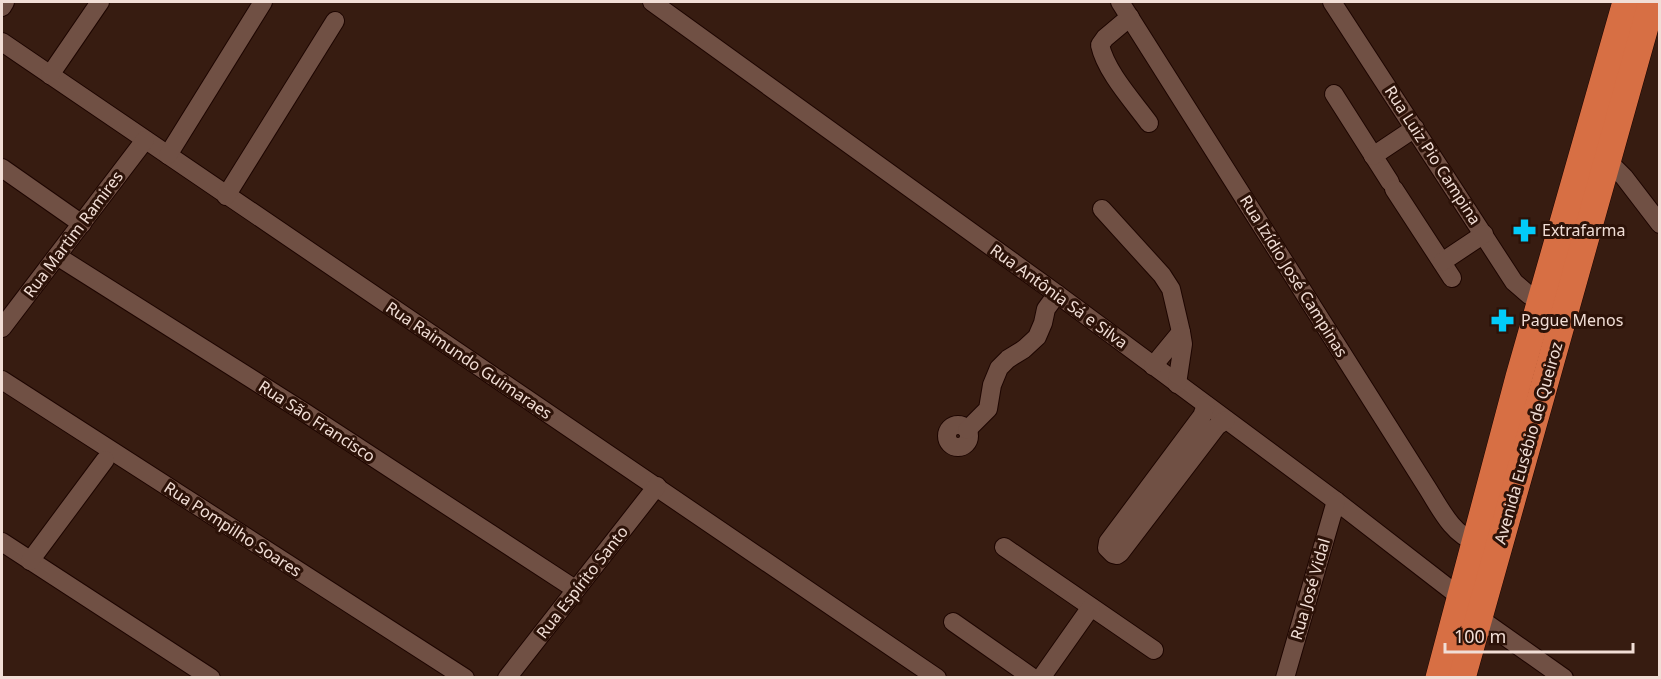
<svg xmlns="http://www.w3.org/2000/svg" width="1661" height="679" font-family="'Noto Sans',sans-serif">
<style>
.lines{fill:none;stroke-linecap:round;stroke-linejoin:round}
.minor-casing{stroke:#1d0500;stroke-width:20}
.highway-casing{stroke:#1d0500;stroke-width:28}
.minor{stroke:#705044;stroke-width:18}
.highway{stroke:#d76f44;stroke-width:27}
.labels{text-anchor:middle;stroke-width:6;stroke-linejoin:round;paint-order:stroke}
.street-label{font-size:16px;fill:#f1ded6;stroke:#2c1208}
.poi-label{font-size:16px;fill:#f1ded6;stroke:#2c1208;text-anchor:start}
</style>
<rect width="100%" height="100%" fill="#371c11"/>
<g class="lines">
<defs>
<g id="minor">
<polyline points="652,2 1057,294 1336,501 1460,597"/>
<path d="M1120,2L1426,486C1439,506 1452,535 1476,542"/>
<polyline points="1332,2 1514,282 1529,295 1542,299"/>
<polyline points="2,7 5,2"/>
<path d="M1130,17L1105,38L1100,45C1106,72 1133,101 1149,123"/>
<polyline points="2,42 937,678"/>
<polyline points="50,75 100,2"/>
<polyline points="1334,94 1390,182"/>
<polyline points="168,155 263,2"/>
<polyline points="1373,156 1415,128"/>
<polyline points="1607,160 1624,177 1660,224"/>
<polyline points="2,168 82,224"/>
<polyline points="1394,189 1452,278"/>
<polyline points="226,196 335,21"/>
<polyline points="1102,209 1162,275 1171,289 1181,332"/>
<polyline points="57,256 304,412 575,589"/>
<polyline points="1442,262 1484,234"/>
<polyline points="2,328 145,140"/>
<polyline points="1153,366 1181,332 1183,344 1177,384"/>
<polyline points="2,380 465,678"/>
<polyline points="1206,405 1202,416 1108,542 1107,548 1113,554 1117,555 1120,553 1217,426 1226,420"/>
<circle cx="958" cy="436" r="11"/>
<polyline points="967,430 988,409 992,385 999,368 1008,359 1024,349 1037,337 1043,323 1046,309 1057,294"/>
<polyline points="2,542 211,678"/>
<polyline points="1004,547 1154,650"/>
<polyline points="30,561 105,460"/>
<polyline points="1479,618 1564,678"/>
<polyline points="953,622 1033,678"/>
<polyline points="507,678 657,486"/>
<polyline points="1041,678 1091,607"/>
<polyline points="1285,678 1336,501"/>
</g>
<g id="highway">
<polyline points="1439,678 1519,377 1626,2"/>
<polyline points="1462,678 1652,2"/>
</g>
</defs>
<!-- minor casing -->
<use href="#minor" class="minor-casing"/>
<!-- highway casing -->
<use href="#highway" class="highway-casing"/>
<!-- minor -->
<use href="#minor" class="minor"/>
<!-- highway -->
<use href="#highway" class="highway"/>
</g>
<!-- icons -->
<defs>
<symbol id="pharmacy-bare" viewBox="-9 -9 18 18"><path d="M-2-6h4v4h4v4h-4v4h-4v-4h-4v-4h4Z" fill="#02cbf9" stroke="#2c1208" stroke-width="2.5" paint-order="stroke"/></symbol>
</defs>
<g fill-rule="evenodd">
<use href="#pharmacy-bare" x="1508" y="214" width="33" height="33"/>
<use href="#pharmacy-bare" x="1486" y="304" width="33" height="33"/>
</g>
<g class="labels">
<!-- street labels -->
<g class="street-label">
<text transform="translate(1433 155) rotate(57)" y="6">Rua Luiz Pio Campina</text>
<text transform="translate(73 234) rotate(-53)" y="6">Rua Martim Ramires</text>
<text transform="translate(1294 276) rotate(58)" y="6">Rua Izídio José Campinas</text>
<text transform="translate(1059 296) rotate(36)" y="6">Rua Antônia Sá e Silva</text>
<text transform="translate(469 360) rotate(34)" y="6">Rua Raimundo Guimaraes</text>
<text transform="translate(317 421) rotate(33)" y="6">Rua São Francisco</text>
<text transform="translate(1528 443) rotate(-74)" y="6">Avenida Eusébio de Queiroz</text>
<text transform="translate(233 529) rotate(33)" y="6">Rua Pompilho Soares</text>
<text transform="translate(582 582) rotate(-52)" y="6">Rua Espírito Santo</text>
<text transform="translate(1310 589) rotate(-74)" y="6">Rua José Vidal</text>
</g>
<!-- poi labels -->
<g class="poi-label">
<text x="1542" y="236">Extrafarma</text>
<text x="1521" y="326">Pague Menos</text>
</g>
</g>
<!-- border -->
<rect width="1661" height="679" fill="none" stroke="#f1ded6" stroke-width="6"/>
<!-- scale -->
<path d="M1445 643v9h188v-9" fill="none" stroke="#f1ded6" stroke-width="3"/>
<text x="1454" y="643" font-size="18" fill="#f1ded6" stroke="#2c1208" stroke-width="4.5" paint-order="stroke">100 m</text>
</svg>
